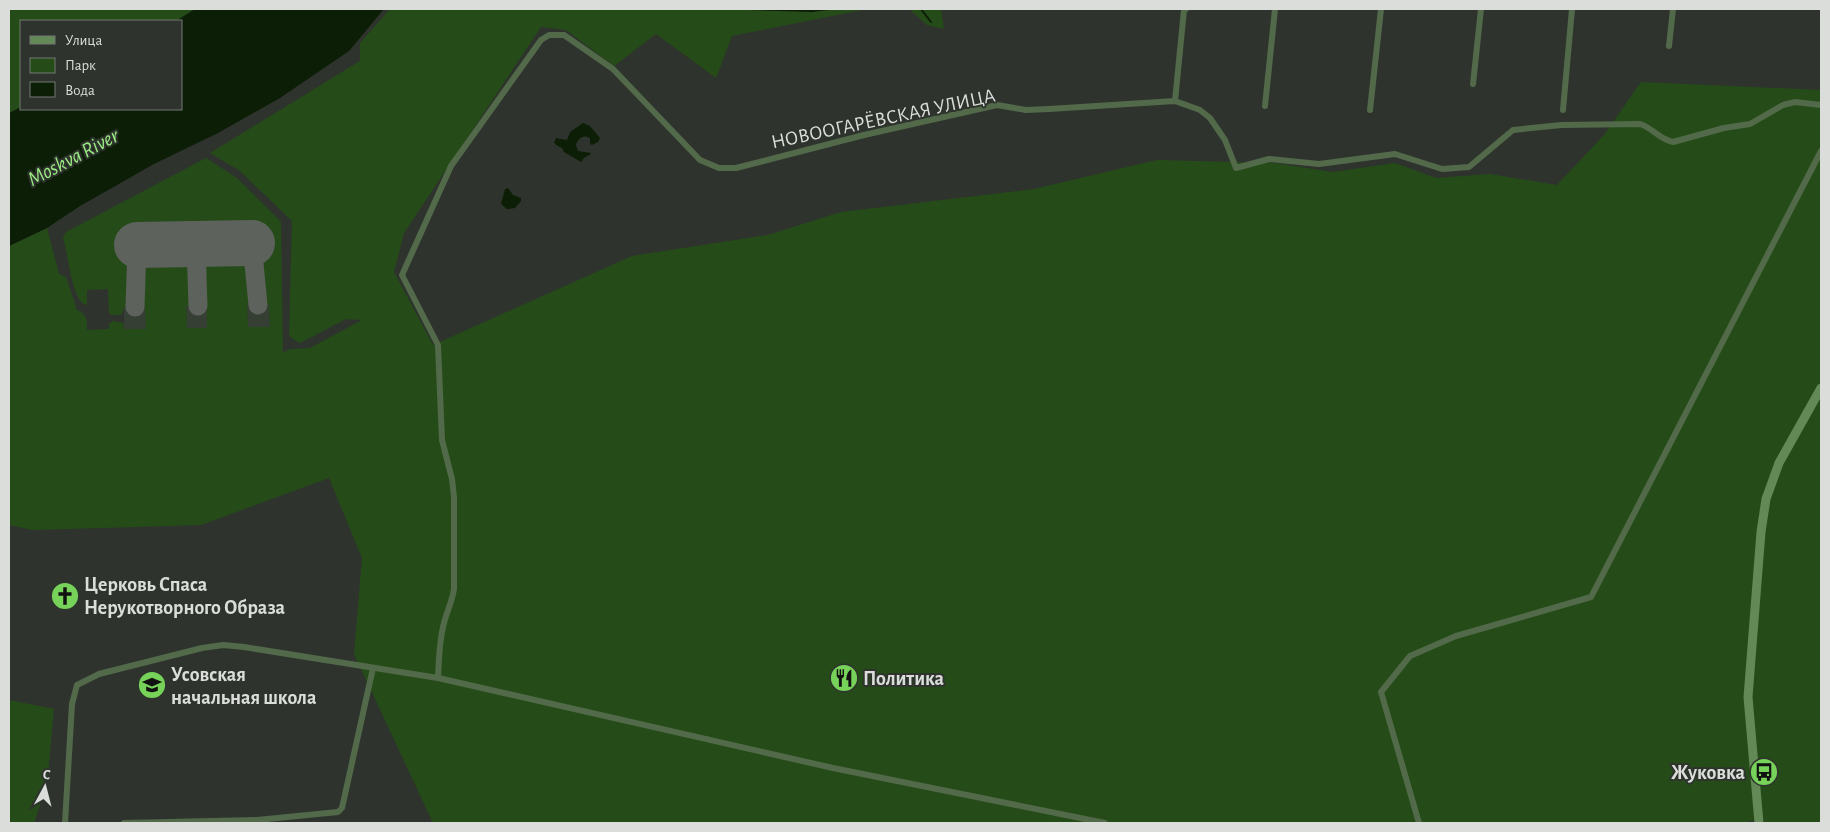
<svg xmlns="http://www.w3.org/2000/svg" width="1830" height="832" font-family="'Alegreya Sans',sans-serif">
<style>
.built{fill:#353f33}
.green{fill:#254c18}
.water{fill:#0c1e06}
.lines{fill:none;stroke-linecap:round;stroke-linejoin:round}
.stream{stroke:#0c1e06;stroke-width:2}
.taxiway{stroke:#5d625c;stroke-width:19}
.runway{stroke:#5d625c;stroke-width:46}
.minor{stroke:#526a4a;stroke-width:6}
.secondary{stroke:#628956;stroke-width:9}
.labels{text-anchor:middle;stroke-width:4;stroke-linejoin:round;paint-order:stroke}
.street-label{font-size:20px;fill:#daddd9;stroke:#2e342d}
.poi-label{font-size:20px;font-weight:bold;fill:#daddd9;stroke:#2e342d;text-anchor:start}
.water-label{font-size:21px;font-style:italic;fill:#9beb83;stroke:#2e342d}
</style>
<rect width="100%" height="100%" fill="#2e342d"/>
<!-- built -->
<g class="built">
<polygon points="247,305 269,305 270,327 248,327"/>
<polygon points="186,306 207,306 208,328 187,328"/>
<polygon points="124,307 145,307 146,329 124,329"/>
</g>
<!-- green -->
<g class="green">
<polygon points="9,9 195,9 176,21 21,21 21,107 9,113"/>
<path d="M390,9H867L732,36L716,78L656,34L614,66L566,30L541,27L404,233L394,272L433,345L632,256L768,235L841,212L1034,189L1157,160L1274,163L1333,172L1395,163L1436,178L1490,174L1557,185L1604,135L1641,82L1821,90V823H1765L1764,820L1749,821V823H433L354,654L362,558L329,478L201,525L33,530L9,525V246L47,228L59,274L66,277L77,310C87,314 87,320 87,330L109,329V324L113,321L123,323L124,329H146L145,307L140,301L142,269L152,261H182L192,268V300L189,306H186L187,328H207V306H205L201,300L202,266L209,260H240L250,268L253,298L250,305H247L248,327H270L269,305H266L262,298L257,227L133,228L130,301L126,307L124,308L121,315H111L109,312L108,289L87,290V305C71,303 68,250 63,238L66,232L206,158L237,178L281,222L283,353L290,349L310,348L362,320L346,319L300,343L294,340L289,335L292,221L240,171L210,153L360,61V43Z"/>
<polygon points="909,9 941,9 944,29 927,25"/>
<polygon points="9,700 54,709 47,785 34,823 9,823"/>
</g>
<!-- water -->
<g class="water">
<polygon points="195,9 384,9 349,51 280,98 218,133 154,164 80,206 47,228 9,246 9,113 21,107 181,109 181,21 176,21"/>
<path d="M583,123L590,126L600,138L598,142L592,145L590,144V138C583,134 578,138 576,145L578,151L591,153V154L584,158L581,162L564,152L562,148L556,145L554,143L556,138L567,140L570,132Z"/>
<polygon points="508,188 513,195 521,198 521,201 515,208 507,209 501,204 505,189"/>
</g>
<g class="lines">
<!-- stream -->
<g class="stream">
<polyline points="746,9 812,11 829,9"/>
<polyline points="921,9 931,22"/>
</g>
<!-- taxiway -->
<g class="taxiway">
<polyline points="252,243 258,305"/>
<polyline points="196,244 198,306"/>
<polyline points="135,307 137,245"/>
</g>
<!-- runway -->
<polyline class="runway" points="137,245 252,243"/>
<!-- minor -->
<g class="minor">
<polyline points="1669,46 1673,9"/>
<polyline points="1473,84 1481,9"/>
<polyline points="1175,101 1184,10 1186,9"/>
<polyline points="1265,106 1275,9"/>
<polyline points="1370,110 1381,9"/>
<polyline points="1563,110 1572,9"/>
<path d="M438,678C439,660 439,641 444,623C447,611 452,602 454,589V497L452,479L442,440L438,345L402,275L451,166L541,40L549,35H564L613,69L700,160L719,168H736L864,135L997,105L1026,110L1049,109L1175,101L1200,110L1210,118L1225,140L1236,168L1269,159L1319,164L1395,154L1442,169L1469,167L1513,130L1561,125L1640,124C1653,128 1660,140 1673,142L1724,128L1750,124L1783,105L1795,102L1821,105"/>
<polyline points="65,823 72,704 77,685 99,674 202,648 223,645 244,647 438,678 833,768 1105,823"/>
<polyline points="124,823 257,820 338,812 342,808 373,668"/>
<polyline points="1419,823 1381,692 1410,656 1456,636 1591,597 1821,151"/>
</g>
<!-- secondary -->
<polyline class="secondary" points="1759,823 1748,697 1761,532 1766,499 1779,463 1821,388"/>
</g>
<!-- icons -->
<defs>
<symbol id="church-disc" viewBox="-11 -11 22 22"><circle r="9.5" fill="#77d259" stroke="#2e342d"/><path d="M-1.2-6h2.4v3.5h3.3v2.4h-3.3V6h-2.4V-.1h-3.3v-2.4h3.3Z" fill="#111"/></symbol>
<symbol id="restaurant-disc" viewBox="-11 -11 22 22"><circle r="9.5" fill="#77d259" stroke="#2e342d"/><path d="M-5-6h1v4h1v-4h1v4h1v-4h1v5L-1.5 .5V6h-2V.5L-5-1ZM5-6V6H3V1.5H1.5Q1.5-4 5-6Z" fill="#111"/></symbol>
<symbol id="school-disc" viewBox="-11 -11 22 22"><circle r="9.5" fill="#77d259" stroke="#2e342d"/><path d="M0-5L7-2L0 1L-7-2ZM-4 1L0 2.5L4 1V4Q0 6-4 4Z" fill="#111"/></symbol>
<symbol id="bus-disc" viewBox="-11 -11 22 22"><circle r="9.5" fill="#77d259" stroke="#2e342d"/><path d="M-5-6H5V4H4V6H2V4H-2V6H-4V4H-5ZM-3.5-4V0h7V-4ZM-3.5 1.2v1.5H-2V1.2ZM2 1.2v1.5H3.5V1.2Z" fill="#111"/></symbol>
</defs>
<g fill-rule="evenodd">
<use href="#church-disc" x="49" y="580" width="32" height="32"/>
<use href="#restaurant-disc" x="828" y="662" width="32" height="32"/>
<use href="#school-disc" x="136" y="669" width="32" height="32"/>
<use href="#bus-disc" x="1748" y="756" width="32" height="32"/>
</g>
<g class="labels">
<!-- street labels -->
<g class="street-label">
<text transform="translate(883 118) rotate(-12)" y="7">НОВООГАРЁВСКАЯ УЛИЦА</text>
</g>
<!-- poi labels -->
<g class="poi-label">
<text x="84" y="591">Церковь Спаса<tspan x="84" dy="23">Нерукотворного Образа</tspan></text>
<text x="171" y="681">Усовская<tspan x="171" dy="23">начальная школа</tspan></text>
<text x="863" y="685">Политика</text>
<text x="1745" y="779" text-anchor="end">Жуковка</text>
</g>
<!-- water labels -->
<g class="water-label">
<text transform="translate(73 157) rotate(-28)" y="7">Moskva River</text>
</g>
</g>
<!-- border -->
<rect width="1830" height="832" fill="none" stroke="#daddd9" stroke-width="20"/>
<!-- legend -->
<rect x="20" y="20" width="162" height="90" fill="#2e342d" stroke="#737872"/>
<rect x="30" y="36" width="25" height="8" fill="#628956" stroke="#737872"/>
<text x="65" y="45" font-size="15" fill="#daddd9">Улица</text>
<rect x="30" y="58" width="25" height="15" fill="#254c18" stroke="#737872"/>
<text x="65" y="70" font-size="15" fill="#daddd9">Парк</text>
<rect x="30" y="82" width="25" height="15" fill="#0c1e06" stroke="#737872"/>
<text x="65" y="95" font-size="15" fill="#daddd9">Вода</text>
<!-- north arrow -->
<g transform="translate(45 787) rotate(7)" stroke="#2e342d" stroke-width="4" paint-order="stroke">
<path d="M0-4L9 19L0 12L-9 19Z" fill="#daddd9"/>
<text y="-8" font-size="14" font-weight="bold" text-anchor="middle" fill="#daddd9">С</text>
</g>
</svg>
